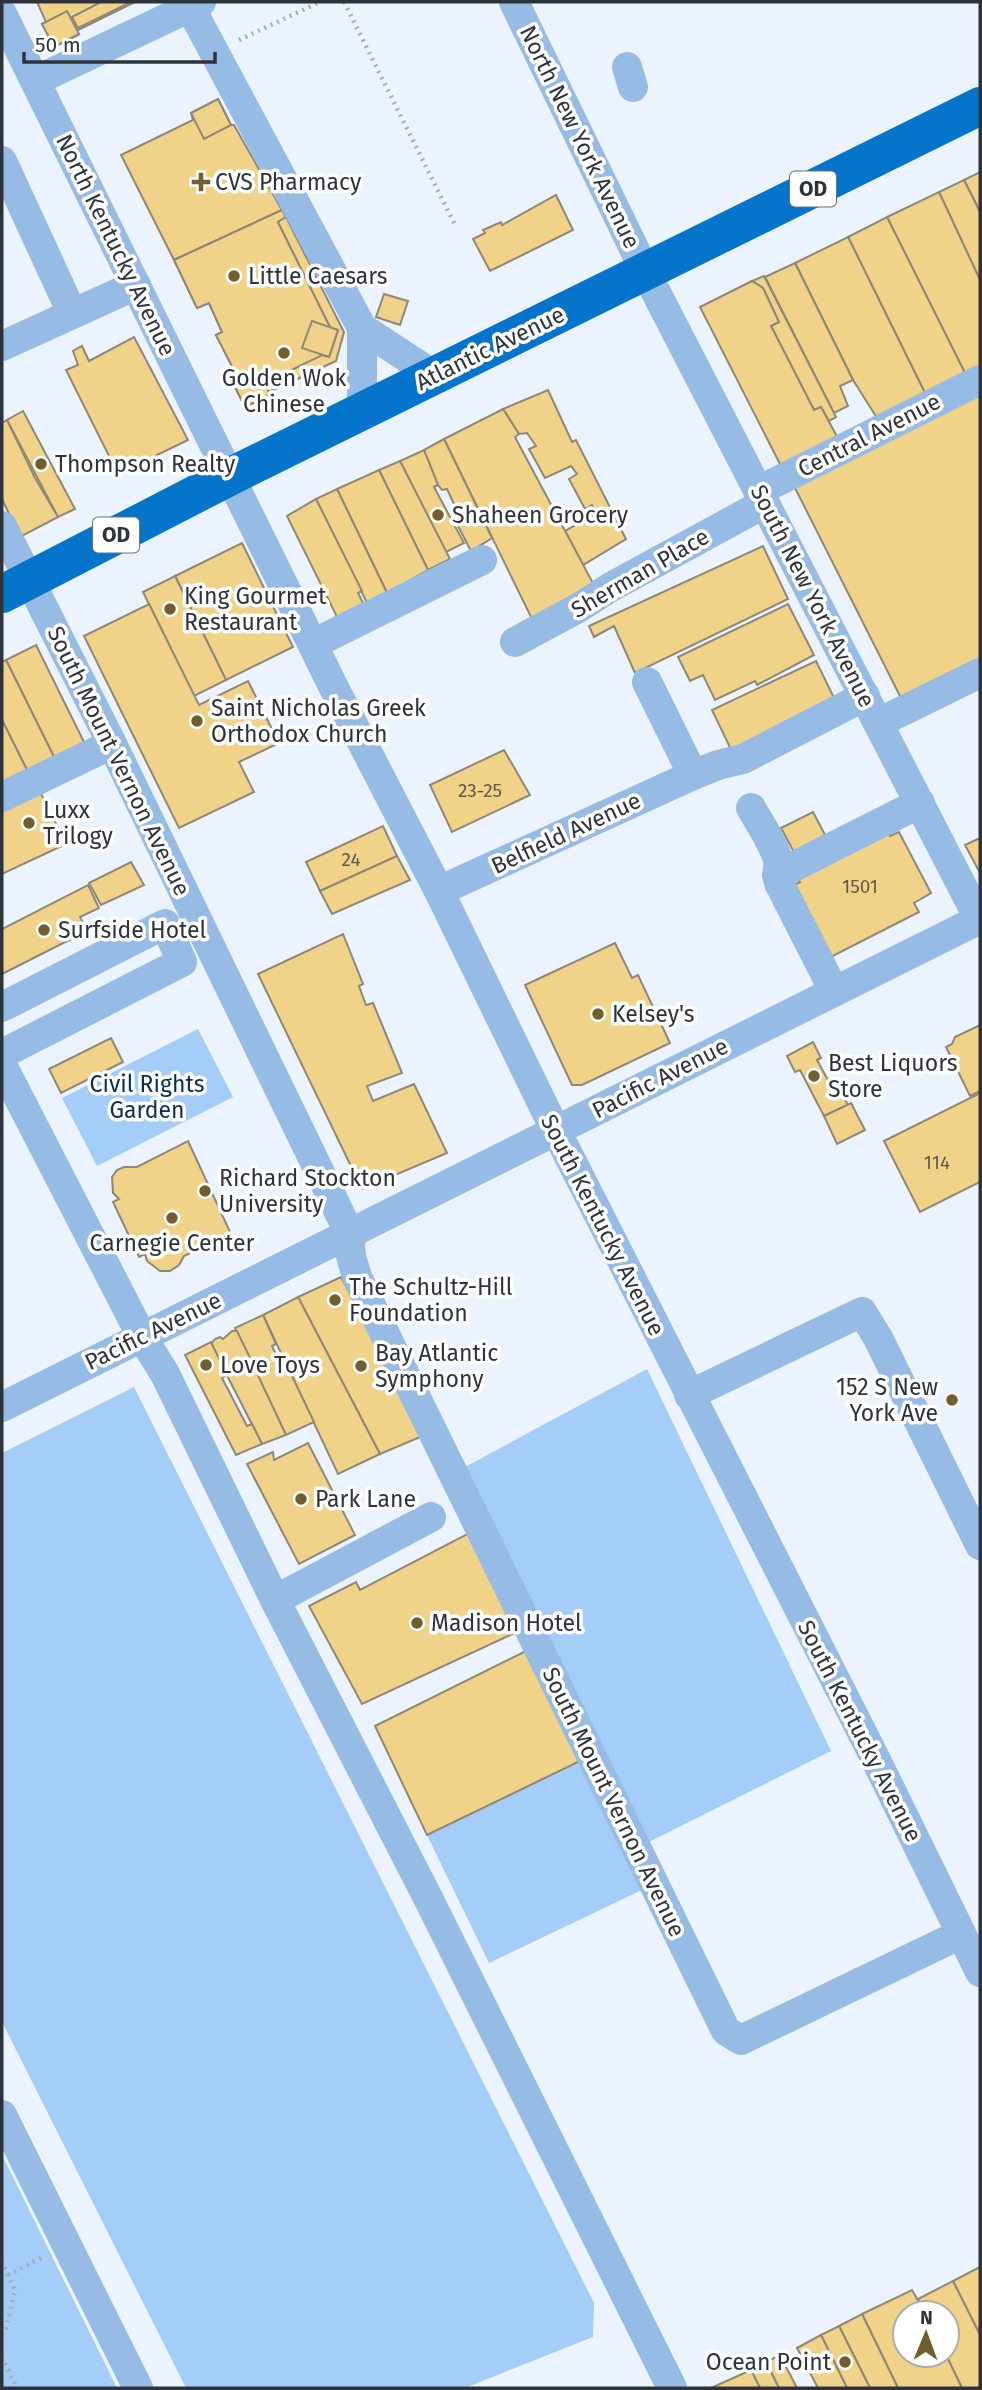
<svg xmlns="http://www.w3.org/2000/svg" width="982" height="2390" font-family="'Fira Sans',sans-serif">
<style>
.green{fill:#a4cdf8}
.building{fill:#f0d288;stroke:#8f8877;stroke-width:2}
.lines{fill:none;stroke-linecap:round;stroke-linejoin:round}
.path{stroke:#a6aeb6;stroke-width:4.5;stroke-dasharray:2 5;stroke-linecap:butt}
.minor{stroke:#96bbe4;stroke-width:30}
.highway{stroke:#0575cc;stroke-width:38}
.poi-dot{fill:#715e2c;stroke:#fff;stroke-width:2.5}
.labels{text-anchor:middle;stroke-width:7;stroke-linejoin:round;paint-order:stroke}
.number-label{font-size:19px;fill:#5e5b4d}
.shield{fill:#fff;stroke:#6c7074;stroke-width:2}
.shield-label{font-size:21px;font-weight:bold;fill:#2d3339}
.street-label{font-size:23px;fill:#2d3339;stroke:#fff}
.poi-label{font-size:23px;fill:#2d3339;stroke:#fff;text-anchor:start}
.park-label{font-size:23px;fill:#072e52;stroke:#fff}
</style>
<rect width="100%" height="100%" fill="#ebf4fe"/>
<!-- green -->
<g class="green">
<polygon points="198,1029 233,1097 97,1166 62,1098"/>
<polygon points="647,1369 831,1751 649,1842 465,1467"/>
<polygon points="134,1387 594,2303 593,2337 465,2388 186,2388 2,2022 2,1453"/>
<polygon points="582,1760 644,1889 489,1963 427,1835"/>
<polygon points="2,2155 117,2388 2,2388"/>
</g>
<!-- building -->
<g class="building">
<polygon points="37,2 135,2 76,31 78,35 54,47 42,24 46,22"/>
<polygon points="101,2 131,2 78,28 72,17"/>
<polygon points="67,11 79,34 54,47 42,24"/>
<polygon points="218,99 231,125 234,125 282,210 174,260 121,155 193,120 191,113"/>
<polygon points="218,99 231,125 204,139 191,113"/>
<polygon points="980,172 980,211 964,180"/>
<polygon points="964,180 980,212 980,280 939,192"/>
<polygon points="939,192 980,280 980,367 966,375 887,217"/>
<polygon points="556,195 573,230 490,271 473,239 485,233 483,230 501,222 502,225"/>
<polygon points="282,210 286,217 278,222 330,327 338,330 327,365 269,392 270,395 245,407 233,383 239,380 216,335 222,332 209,303 197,308 174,260"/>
<polygon points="282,210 286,217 278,222 330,327 338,330 327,365 269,392 270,395 245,407 233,383 239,380 216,335 222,332 209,303 197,308 174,260"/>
<polygon points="286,217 344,332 336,361 269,392 265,383 322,355 329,357 338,330 330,327 278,222"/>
<polygon points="887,217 966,375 925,393 848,237"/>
<polygon points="848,237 925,393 877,418 853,380 795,263"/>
<polygon points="795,263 853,380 840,386 848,406 834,413 765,277"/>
<polygon points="764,276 836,417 829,421 821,407 814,410 771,326 779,322 763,288 752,281"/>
<polygon points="752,281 763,288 779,322 771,326 814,410 821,407 840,442 781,466 700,307"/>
<polygon points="384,294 408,301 400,325 376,317"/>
<polygon points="312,321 338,330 329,357 302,348"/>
<polygon points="134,337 188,440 118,474 66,370 78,365 73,351 82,346 89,361"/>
<polygon points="259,371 270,395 245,407 233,383"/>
<polygon points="548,390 572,442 576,440 626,539 583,565 565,531 597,513 592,505 585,509 569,479 577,474 571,466 545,478 529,449 536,446 527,433 519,434 503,409"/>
<polygon points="980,390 980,666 904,704 793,484"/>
<polygon points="503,409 519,434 515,437 595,587 532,619 444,439"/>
<polygon points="23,411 75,509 58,517 7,420"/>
<polygon points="7,420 35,478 58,517 20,537 2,499 2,423"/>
<polygon points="444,439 492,538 471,551 456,522 461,519 447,489 442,490 438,485 424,450"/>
<polygon points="424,450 438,485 434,487 464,543 446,552 400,461"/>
<polygon points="400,461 450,559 428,570 379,470"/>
<polygon points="379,470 428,570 387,593 337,489"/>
<polygon points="337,489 387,593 368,605 316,499"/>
<polygon points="316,499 362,591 358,593 364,605 338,619 287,516"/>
<polygon points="242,543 293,647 226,680 175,576"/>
<polygon points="763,546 788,599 635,673 614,626 594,637 589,626"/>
<polygon points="175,576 226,680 194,696 143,592"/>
<polygon points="149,604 199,705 248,681 279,743 239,762 254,792 179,828 84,636"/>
<polygon points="788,604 814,655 757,685 755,681 715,700 703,675 690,681 678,657"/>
<polygon points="36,645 87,748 57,763 6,660"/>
<polygon points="6,660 57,763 30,776 2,720 2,662"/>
<polygon points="816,661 838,706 735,758 712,710"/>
<polygon points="2,720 30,776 2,790"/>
<polygon points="504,750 530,795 452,832 430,785"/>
<polygon points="37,786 66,844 2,874 2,803"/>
<polygon points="813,812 834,852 884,826 890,836 899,832 931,893 914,903 919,912 823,961 786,889 800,882 795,873 803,869 781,828"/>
<polygon points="383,826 397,856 320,891 306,862"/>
<polygon points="980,838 980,873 965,845"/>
<polygon points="397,856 410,880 332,914 320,891"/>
<polygon points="131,862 144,885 101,905 89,883"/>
<polygon points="88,885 99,908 80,917 87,931 2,974 2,929"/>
<polygon points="343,934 363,984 359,986 366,1005 373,1003 402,1073 367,1086 373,1101 414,1084 447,1153 362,1189 258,974"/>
<polygon points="615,943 632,978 638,975 670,1043 582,1085 572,1085 525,985"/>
<polygon points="980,1025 980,1091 970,1096 946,1047 952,1044 955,1037"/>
<polygon points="111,1038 123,1062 61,1093 49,1069"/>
<polygon points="813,1042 821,1058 817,1060 829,1082 834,1079 848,1105 824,1116 800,1070 795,1072 787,1056"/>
<polygon points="980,1093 980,1182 920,1212 884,1141"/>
<polygon points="851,1103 865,1130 837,1144 824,1116"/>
<polygon points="188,1141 231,1234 184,1256 179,1265 170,1271 160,1271 147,1261 145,1254 139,1257 113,1202 119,1199 113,1193 112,1177 117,1170 124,1167 137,1167"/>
<polygon points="341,1277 425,1435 380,1454 298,1297"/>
<polygon points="298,1297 380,1454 338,1474 263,1315"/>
<polygon points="263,1315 276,1344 272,1346 277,1357 282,1355 314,1422 286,1435 235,1328"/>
<polygon points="232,1331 237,1331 251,1360 245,1363 248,1371 254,1367 286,1435 262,1444 211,1344 215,1339 220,1337 223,1339"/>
<polygon points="211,1342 227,1375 222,1378 247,1426 252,1424 262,1444 236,1455 185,1355"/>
<polygon points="308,1443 355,1535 299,1564 247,1464 273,1452 274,1460"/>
<polygon points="473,1531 519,1631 362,1704 309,1606 356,1582 360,1590"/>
<polygon points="530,1649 582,1760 427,1835 375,1726"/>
<polygon points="980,2267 980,2328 977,2329 953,2281"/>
<polygon points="953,2281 980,2335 980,2388 962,2388 946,2355 947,2313 925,2313 918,2299"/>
<polygon points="912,2290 925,2313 905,2313 905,2355 946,2355 962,2388 898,2388 862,2314"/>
<polygon points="862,2314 898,2388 870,2388 839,2326"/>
<polygon points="839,2326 870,2388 847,2388 821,2335"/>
<polygon points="821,2335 847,2388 818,2388 797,2348"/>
<polygon points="780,2355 797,2388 779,2388 766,2362"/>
<polygon points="766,2362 779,2388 760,2388 751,2370"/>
<polygon points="751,2370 760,2388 711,2388"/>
</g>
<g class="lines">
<!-- path -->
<g class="path">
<polyline points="344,2 455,225"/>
<polyline points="239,40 320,2"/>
<polyline points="2,2261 15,2291 5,2332 2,2334"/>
<polyline points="8,2275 45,2256"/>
<polyline points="2,2357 17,2388"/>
</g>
<!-- minor -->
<g class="minor">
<polyline points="514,2 645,271 980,921"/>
<polyline points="190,7 362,328 435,376"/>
<polyline points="2,14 333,686 439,891 544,1107 875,1758 980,1972"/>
<polyline points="627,67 633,87"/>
<polyline points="35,81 201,2"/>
<polyline points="2,161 72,313"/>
<polyline points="2,346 136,285"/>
<polyline points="362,411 362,328"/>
<polyline points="758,491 980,380"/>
<polyline points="2,526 112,744 339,1212 349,1232 351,1256 357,1277 726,2031 741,2040 961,1934"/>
<polyline points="515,642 580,607 611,587 765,503"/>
<polyline points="313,644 482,560"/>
<polyline points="647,682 693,775"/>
<polyline points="878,723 980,673"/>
<polyline points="2,797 112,744"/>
<path d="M751,808C760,824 773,842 778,860C779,868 776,875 779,883L834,991"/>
<polyline points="777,875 920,803"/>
<polyline points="439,891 693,775 718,765 743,759 865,696"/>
<polyline points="2,1007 165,924 182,962 2,1054"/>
<polyline points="2,1065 142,1337 165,1374 275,1600 428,1898 672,2388"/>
<polyline points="689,1395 862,1312 878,1338 980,1545"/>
<polyline points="2,1407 980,919"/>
<polyline points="275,1600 431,1517"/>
<polyline points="2,2115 138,2388"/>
</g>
<!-- highway -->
<polyline class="highway" points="2,594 231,476 980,106"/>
</g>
<!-- markers -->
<g class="poi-dot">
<path d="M197.5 171.5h7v7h7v7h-7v7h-7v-7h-7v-7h7z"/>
<circle cx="234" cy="276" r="7"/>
<circle cx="284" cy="353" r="7"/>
<circle cx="41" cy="464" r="7"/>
<circle cx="438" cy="515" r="7"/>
<circle cx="170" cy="609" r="7"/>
<circle cx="197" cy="721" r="7"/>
<circle cx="29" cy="823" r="7"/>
<circle cx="44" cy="930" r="7"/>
<circle cx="598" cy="1014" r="7"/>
<circle cx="814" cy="1076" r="7"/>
<circle cx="205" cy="1191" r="7"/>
<circle cx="172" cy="1218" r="7"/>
<circle cx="335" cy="1300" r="7"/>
<circle cx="206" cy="1365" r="7"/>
<circle cx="361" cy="1366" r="7"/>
<circle cx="952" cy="1400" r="7"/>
<circle cx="301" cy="1499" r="7"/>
<circle cx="417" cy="1623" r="7"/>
<circle cx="845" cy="2362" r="7"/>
</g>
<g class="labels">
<!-- number labels -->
<g class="number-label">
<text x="480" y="797">23-25</text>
<text x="351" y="866">24</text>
<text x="860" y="893">1501</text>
<text x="937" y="1169">114</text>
</g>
<!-- shield labels -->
<g class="shield">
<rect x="790" y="171.5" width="46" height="35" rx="5"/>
<rect x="93" y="517.5" width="46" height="35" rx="5"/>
</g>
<g class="shield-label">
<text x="813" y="196">OD</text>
<text x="116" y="542">OD</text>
</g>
<!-- street labels -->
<g class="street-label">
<text transform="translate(580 137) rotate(64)" y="8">North New York Avenue</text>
<text transform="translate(116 245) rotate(64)" y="8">North Kentucky Avenue</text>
<text transform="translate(490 348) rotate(-26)" y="8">Atlantic Avenue</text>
<text transform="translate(869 435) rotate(-27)" y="8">Central Avenue</text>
<text transform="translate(640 573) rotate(-30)" y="8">Sherman Place</text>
<text transform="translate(813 596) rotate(63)" y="8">South New York Avenue</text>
<text transform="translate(119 761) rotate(64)" y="8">South Mount Vernon Avenue</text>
<text transform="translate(566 833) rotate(-25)" y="8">Belfield Avenue</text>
<text transform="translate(660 1078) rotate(-27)" y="8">Pacific Avenue</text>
<text transform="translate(603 1225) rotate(63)" y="8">South Kentucky Avenue</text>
<text transform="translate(153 1331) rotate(-26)" y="8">Pacific Avenue</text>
<text transform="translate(860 1731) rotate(63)" y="8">South Kentucky Avenue</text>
<text transform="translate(614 1802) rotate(64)" y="8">South Mount Vernon Avenue</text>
</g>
<!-- poi labels -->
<g class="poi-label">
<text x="215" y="190">CVS Pharmacy</text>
<text x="248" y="284">Little Caesars</text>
<text x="284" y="386" text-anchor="middle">Golden Wok<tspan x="284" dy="26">Chinese</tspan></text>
<text x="55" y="472">Thompson Realty</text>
<text x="452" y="523">Shaheen Grocery</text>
<text x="184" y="604">King Gourmet<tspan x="184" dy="26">Restaurant</tspan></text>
<text x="211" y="716">Saint Nicholas Greek<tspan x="211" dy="26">Orthodox Church</tspan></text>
<text x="43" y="818">Luxx<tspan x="43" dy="26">Trilogy</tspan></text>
<text x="58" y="938">Surfside Hotel</text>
<text x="612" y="1022">Kelsey's</text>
<text x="828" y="1071">Best Liquors<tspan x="828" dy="26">Store</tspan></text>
<text x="219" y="1186">Richard Stockton<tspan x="219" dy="26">University</tspan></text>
<text x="172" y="1251" text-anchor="middle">Carnegie Center</text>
<text x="349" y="1295">The Schultz-Hill<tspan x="349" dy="26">Foundation</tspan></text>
<text x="375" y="1361">Bay Atlantic<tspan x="375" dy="26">Symphony</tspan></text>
<text x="220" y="1373">Love Toys</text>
<text x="938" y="1395" text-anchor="end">152 S New<tspan x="938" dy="26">York Ave</tspan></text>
<text x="315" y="1507">Park Lane</text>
<text x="431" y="1631">Madison Hotel</text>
<text x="831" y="2370" text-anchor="end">Ocean Point</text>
</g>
<!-- park labels -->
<g class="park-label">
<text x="147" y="1092">Civil Rights<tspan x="147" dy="26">Garden</tspan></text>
</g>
</g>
<!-- border -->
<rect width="982" height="2390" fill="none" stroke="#2d3339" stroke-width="7"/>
<!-- north arrow -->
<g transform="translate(926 2334) rotate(1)"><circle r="33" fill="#ffffff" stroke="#abadb0" stroke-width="2"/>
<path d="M0-5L12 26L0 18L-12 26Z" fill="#715e2c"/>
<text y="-10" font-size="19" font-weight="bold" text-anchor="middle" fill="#2d3339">N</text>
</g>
<!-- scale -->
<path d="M24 52v10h191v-10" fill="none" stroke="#2d3339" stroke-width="3.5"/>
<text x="35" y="52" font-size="21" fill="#2d3339" stroke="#ffffff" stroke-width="5" paint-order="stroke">50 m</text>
</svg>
